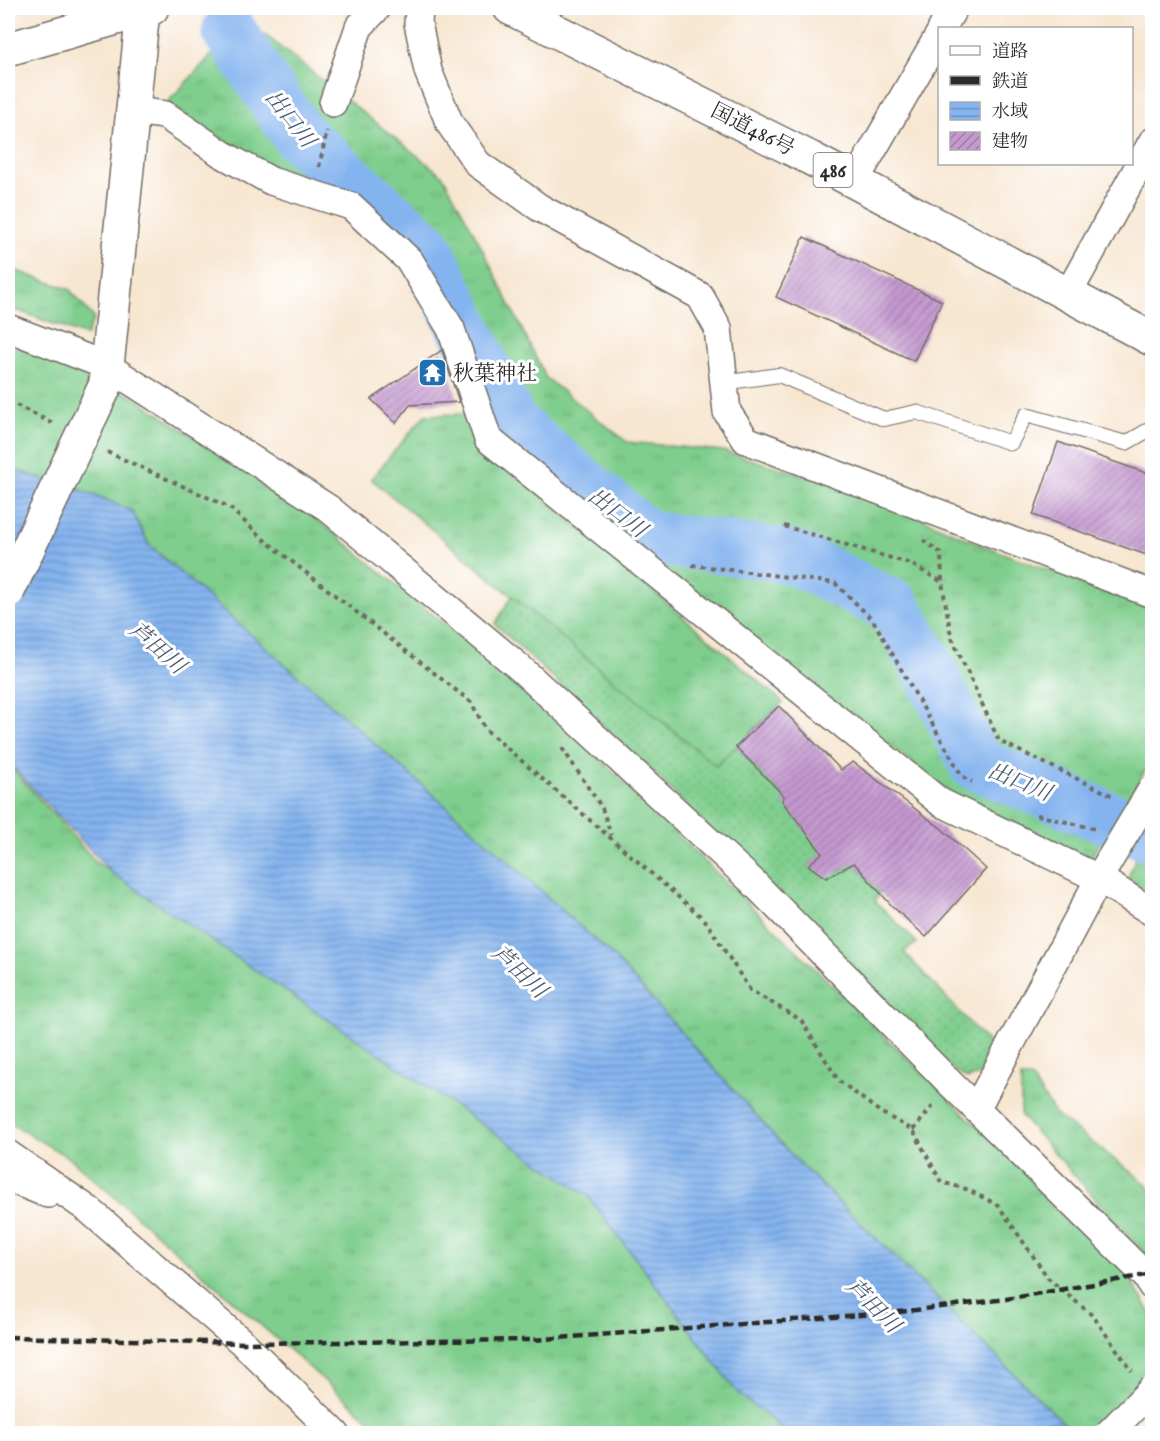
<svg xmlns="http://www.w3.org/2000/svg" width="1160" height="1441" font-family="'IM FELL English','Noto Serif JP',serif">
<style>
.grass{fill:url(#grass-tufts);stroke:#557c5c;stroke-width:1.5}
.garden{fill:url(#garden-dots);stroke:#557c5c;stroke-width:1.5}
.water{fill:url(#water-rules);stroke:#58708d;stroke-width:1.5}
.lines{fill:none;stroke-linecap:round;stroke-linejoin:round}
.river{stroke:#84b4ef;stroke-width:54}
.building{fill:url(#building-hatch)}
.service-casing{stroke:#726c65;stroke-width:16}
.minor-casing{stroke:#726c65;stroke-width:30}
.tertiary-casing{stroke:#726c65;stroke-width:36}
.trunk-casing{stroke:#726c65;stroke-width:36}
.path{stroke:#726c65;stroke-width:4;stroke-dasharray:4.5 4.5;stroke-linecap:butt}
.service{stroke:#fff;stroke-width:14}
.minor{stroke:#fff;stroke-width:27}
.tertiary{stroke:#fff;stroke-width:33}
.trunk{stroke:#fff;stroke-width:33}
.rail{stroke:#2b2b2b;stroke-width:4.5;stroke-dasharray:9 4.5;stroke-linecap:butt}
.minor-bridge-casing{stroke:#726c65;stroke-width:30;stroke-linecap:butt}
.tertiary-bridge-casing{stroke:#726c65;stroke-width:36;stroke-linecap:butt}
.minor-bridge{stroke:#fff;stroke-width:27}
.tertiary-bridge{stroke:#fff;stroke-width:33}
.labels{text-anchor:middle;stroke-width:6;stroke-linejoin:round;paint-order:stroke}
.shield{fill:#fff;stroke:#6b6b6b;stroke-width:1.5}
.shield-label{font-size:20px;font-weight:bold;fill:#2b2b2b}
.street-label{font-size:21px;fill:#2b2b2b;stroke:#fff}
.poi-label{font-size:21px;fill:#2b2b2b;stroke:#fff;text-anchor:start}
.water-label{font-size:22px;font-style:italic;fill:#4a5b70;stroke:#fff}
</style>
<defs>
<pattern id="grass-tufts" width="24" height="20" patternUnits="userSpaceOnUse" patternTransform="scale(1.5)"><rect width="24" height="20" fill="#7fce8d"/><path d="M3 7l-1-3M5 7V3M7 7l1-3M15 17l-1-3M17 17v-4M19 17l1-3" fill="none" stroke="#6eb17a"/></pattern>
<pattern id="garden-dots" width="8" height="8" patternUnits="userSpaceOnUse" patternTransform="scale(1.5)"><rect width="8" height="8" fill="#7fce8d"/><path d="M2 2h.1M6 6h.1" fill="none" stroke="#6eb17a" stroke-width="1.8" stroke-linecap="round"/></pattern>
<pattern id="water-rules" width="6" height="5" patternUnits="userSpaceOnUse" patternTransform="scale(1.5)"><rect width="6" height="5" fill="#84b4ef"/><path d="M0 2.5h6" fill="none" stroke="#6c93c2"/></pattern>
<pattern id="building-hatch" width="6" height="6" patternUnits="userSpaceOnUse" patternTransform="scale(1.5)"><rect width="6" height="6" fill="#c599d0"/><path d="M-1 1l2-2M0 6l6-6M5 7l2-2" fill="none" stroke="#a07da9"/></pattern>
</defs>
<rect width="100%" height="100%" fill="#fff"/>
<filter id="ink" filterUnits="userSpaceOnUse"><feTurbulence type="fractalNoise" baseFrequency=".0167" numOctaves="2"/><feDisplacementMap in="SourceGraphic" scale="12" xChannelSelector="R" yChannelSelector="G"/><feConvolveMatrix kernelMatrix="1 2 1 2 8 2 1 2 1" color-interpolation-filters="sRGB"/></filter>
<filter id="wash" filterUnits="userSpaceOnUse"><feTurbulence type="fractalNoise" baseFrequency=".008" numOctaves="4" result="noise"/><feDisplacementMap in="SourceGraphic" scale="24" xChannelSelector="R" yChannelSelector="G"/><feGaussianBlur stdDeviation="1.35" result="paint"/><feColorMatrix in="noise" values="0 0 0 0 0 0 0 0 0 0 0 0 0 0 0 0 0 1.4 0 .05"/><feComposite in="paint" operator="in"/></filter>
<g filter="url(#wash)">
<rect width="100%" height="100%" fill="#f7e6d0"/>
<!-- grass -->
<g class="grass">
<polygon points="245,19 443,176 479,242 546,378 627,442 723,451 870,495 977,543 1152,610 1152,760 1089,860 956,797 682,584 498,434 422,260 166,104"/>
<polygon points="8,268 69,289 94,318 86,336 8,307"/>
<polygon points="8,342 58,361 137,399 310,514 545,706 1123,1268 1152,1315 1152,1376 1091,1433 1074,1433 796,1160 149,545 132,511 97,496 8,468"/>
<polygon points="469,414 479,443 783,702 716,766 371,479 425,415"/>
<polygon points="8,764 95,861 588,1196 738,1393 788,1433 384,1433 71,1159 8,1122"/>
<polygon points="1141,843 1152,848 1152,895 1128,878"/>
<polygon points="1021,1078 1031,1078 1056,1115 1143,1181 1152,1191 1152,1253 1146,1255 1021,1116"/>
<polygon points="1152,1415 1152,1433 1135,1433"/>
</g>
<!-- garden -->
<polygon class="garden" points="512,596 716,766 736,747 784,796 839,871 854,863 880,892 875,901 917,943 904,952 991,1046 986,1073 967,1079 952,1069 653,772 495,624"/>
<!-- water -->
<polygon class="water" points="8,468 97,496 132,511 149,545 471,828 613,956 796,1160 1074,1433 788,1433 738,1393 588,1196 112,873 8,762"/>
<g class="lines">
<!-- river -->
<polyline class="river" points="229,31 299,136 425,247 511,424 646,537 793,557 894,607 926,664 975,763 1152,836"/>
</g>
<g id="blocks">
<!-- building -->
<g class="building">
<polygon points="804,237 942,301 914,361 776,297"/>
<polygon points="442,350 459,402 410,405 396,423 371,399"/>
<polygon points="1058,442 1152,475 1152,557 1033,515"/>
<polygon points="779,706 841,770 853,762 942,829 986,869 926,937 892,906 854,863 826,878 808,865 822,853 782,801 784,796 736,747"/>
</g>
</g>
</g>
<g filter="url(#ink)">
<use href="#blocks" fill-opacity="0" stroke="#726c65" stroke-width="1.5"/>
<g class="lines">
<defs>
<polyline id="service" points="723,383 779,375 884,419 916,412 1011,443 1026,415 1126,443 1152,428"/>
<g id="minor">
<polyline points="419,8 418,23 428,71 450,124 478,164 540,208 700,296 718,328 727,412 746,440 1152,594"/>
<polyline points="942,28 954,8"/>
<polyline points="333,103 359,27 377,8"/>
<polyline points="134,111 165,115 222,154 271,181 351,206 410,261 451,329 488,439 940,802 1100,879 1152,912"/>
<polyline points="855,181 940,33"/>
<polyline points="1068,294 1152,142"/>
<polyline points="8,328 107,366 328,508 519,667 751,880 952,1085 1146,1276 1152,1286"/>
<polyline points="976,1109 1106,866"/>
<polyline points="8,1154 89,1210 243,1343 336,1434"/>
<polyline points="8,1178 48,1194"/>
</g>
<polyline id="tertiary" points="105,386 143,10"/>
<g id="trunk">
<polyline points="510,8 810,158 1152,339"/>
<polyline points="8,49 152,8"/>
</g>
</defs>
<!-- service casing -->
<use href="#service" class="service-casing"/>
<!-- minor casing -->
<use href="#minor" class="minor-casing"/>
<!-- tertiary casing -->
<use href="#tertiary" class="tertiary-casing"/>
<!-- trunk casing -->
<use href="#trunk" class="trunk-casing"/>
<!-- path -->
<g class="path">
<polyline points="319,167 327,131"/>
<polyline points="8,401 52,423"/>
<polyline points="107,452 229,507 262,538 471,702 486,730 705,920 750,990 801,1020 838,1080 880,1112 913,1130 941,1182 966,1189 998,1205 1048,1278 1093,1316 1132,1371"/>
<polyline points="784,526 911,564 942,582 951,636 999,741 1115,797"/>
<polyline points="923,540 941,553 942,582"/>
<polyline points="692,565 835,583 873,620 962,776 972,782"/>
<polyline points="562,748 602,808 611,835"/>
<polyline points="1037,815 1096,829"/>
<polyline points="913,1130 933,1106"/>
</g>
<!-- service -->
<use href="#service" class="service"/>
<!-- minor -->
<use href="#minor" class="minor"/>
<!-- tertiary -->
<use href="#tertiary" class="tertiary"/>
<!-- trunk -->
<use href="#trunk" class="trunk"/>
<!-- rail -->
<polyline class="rail" points="8,1337 243,1343 532,1340 899,1312 1006,1299 1152,1274"/>
<defs>
<g id="minor-bridge">
<polyline points="1106,866 1152,789"/>
<polyline points="1108,1434 1152,1389"/>
</g>
<polyline id="tertiary-bridge" points="8,591 105,386"/>
</defs>
<!-- minor-bridge casing -->
<use href="#minor-bridge" class="minor-bridge-casing"/>
<!-- tertiary-bridge casing -->
<use href="#tertiary-bridge" class="tertiary-bridge-casing"/>
<!-- minor-bridge -->
<use href="#minor-bridge" class="minor-bridge"/>
<!-- tertiary-bridge -->
<use href="#tertiary-bridge" class="tertiary-bridge"/>
</g>
</g>
<!-- icons -->
<defs>
<symbol id="temple-square" viewBox="-11 -11 22 22"><rect x="-9" y="-9" width="18" height="18" rx="4" fill="#1f6fb2" stroke="#fff"/><path d="M0-6L5-2H3V0L6.5 2.5H4V6H1.5V3h-3V6H-4V2.5H-6.5L-3 0V-2H-5Z" fill="#fff"/></symbol>
</defs>
<g fill-rule="evenodd">
<use href="#temple-square" x="416" y="356" width="33" height="33"/>
</g>
<g class="labels">
<!-- shield labels -->
<rect class="shield" x="813.5" y="153" width="39" height="34" rx="4.5"/>
<g class="shield-label">
<text x="833" y="177">486</text>
</g>
<!-- street labels -->
<g class="street-label">
<text transform="translate(753 129) rotate(27)" y="7">国道486号</text>
</g>
<!-- poi labels -->
<g class="poi-label">
<text x="453" y="380">秋葉神社</text>
</g>
<!-- water labels -->
<g class="water-label">
<text transform="translate(291 118) rotate(52)" y="8">出口川</text>
<text transform="translate(618 512) rotate(37)" y="8">出口川</text>
<text transform="translate(158 647) rotate(41)" y="8">芦田川</text>
<text transform="translate(1020 781) rotate(22)" y="8">出口川</text>
<text transform="translate(520 971) rotate(43)" y="8">芦田川</text>
<text transform="translate(874 1305) rotate(45)" y="8">芦田川</text>
</g>
</g>
<!-- margin -->
<rect width="1160" height="1441" fill="none" stroke="#fff" stroke-width="30"/>
<!-- legend -->
<rect x="938" y="27" width="195" height="138" fill="#ffffff" stroke="#aaaaaa" stroke-width="1.5"/>
<rect x="950" y="46" width="30" height="9" fill="#ffffff" stroke="#aaaaaa" stroke-width="1.5"/>
<text x="992" y="57" font-size="18" fill="#2b2b2b">道路</text>
<rect x="950" y="76" width="30" height="9" fill="#2b2b2b" stroke="#aaaaaa" stroke-width="1.5"/>
<text x="992" y="87" font-size="18" fill="#2b2b2b">鉄道</text>
<rect x="950" y="102" width="30" height="18" fill="url(#water-rules)" stroke="#aaaaaa" stroke-width="1.5"/>
<text x="992" y="117" font-size="18" fill="#2b2b2b">水域</text>
<rect x="950" y="132" width="30" height="18" fill="url(#building-hatch)" stroke="#aaaaaa" stroke-width="1.5"/>
<text x="992" y="147" font-size="18" fill="#2b2b2b">建物</text>
</svg>
